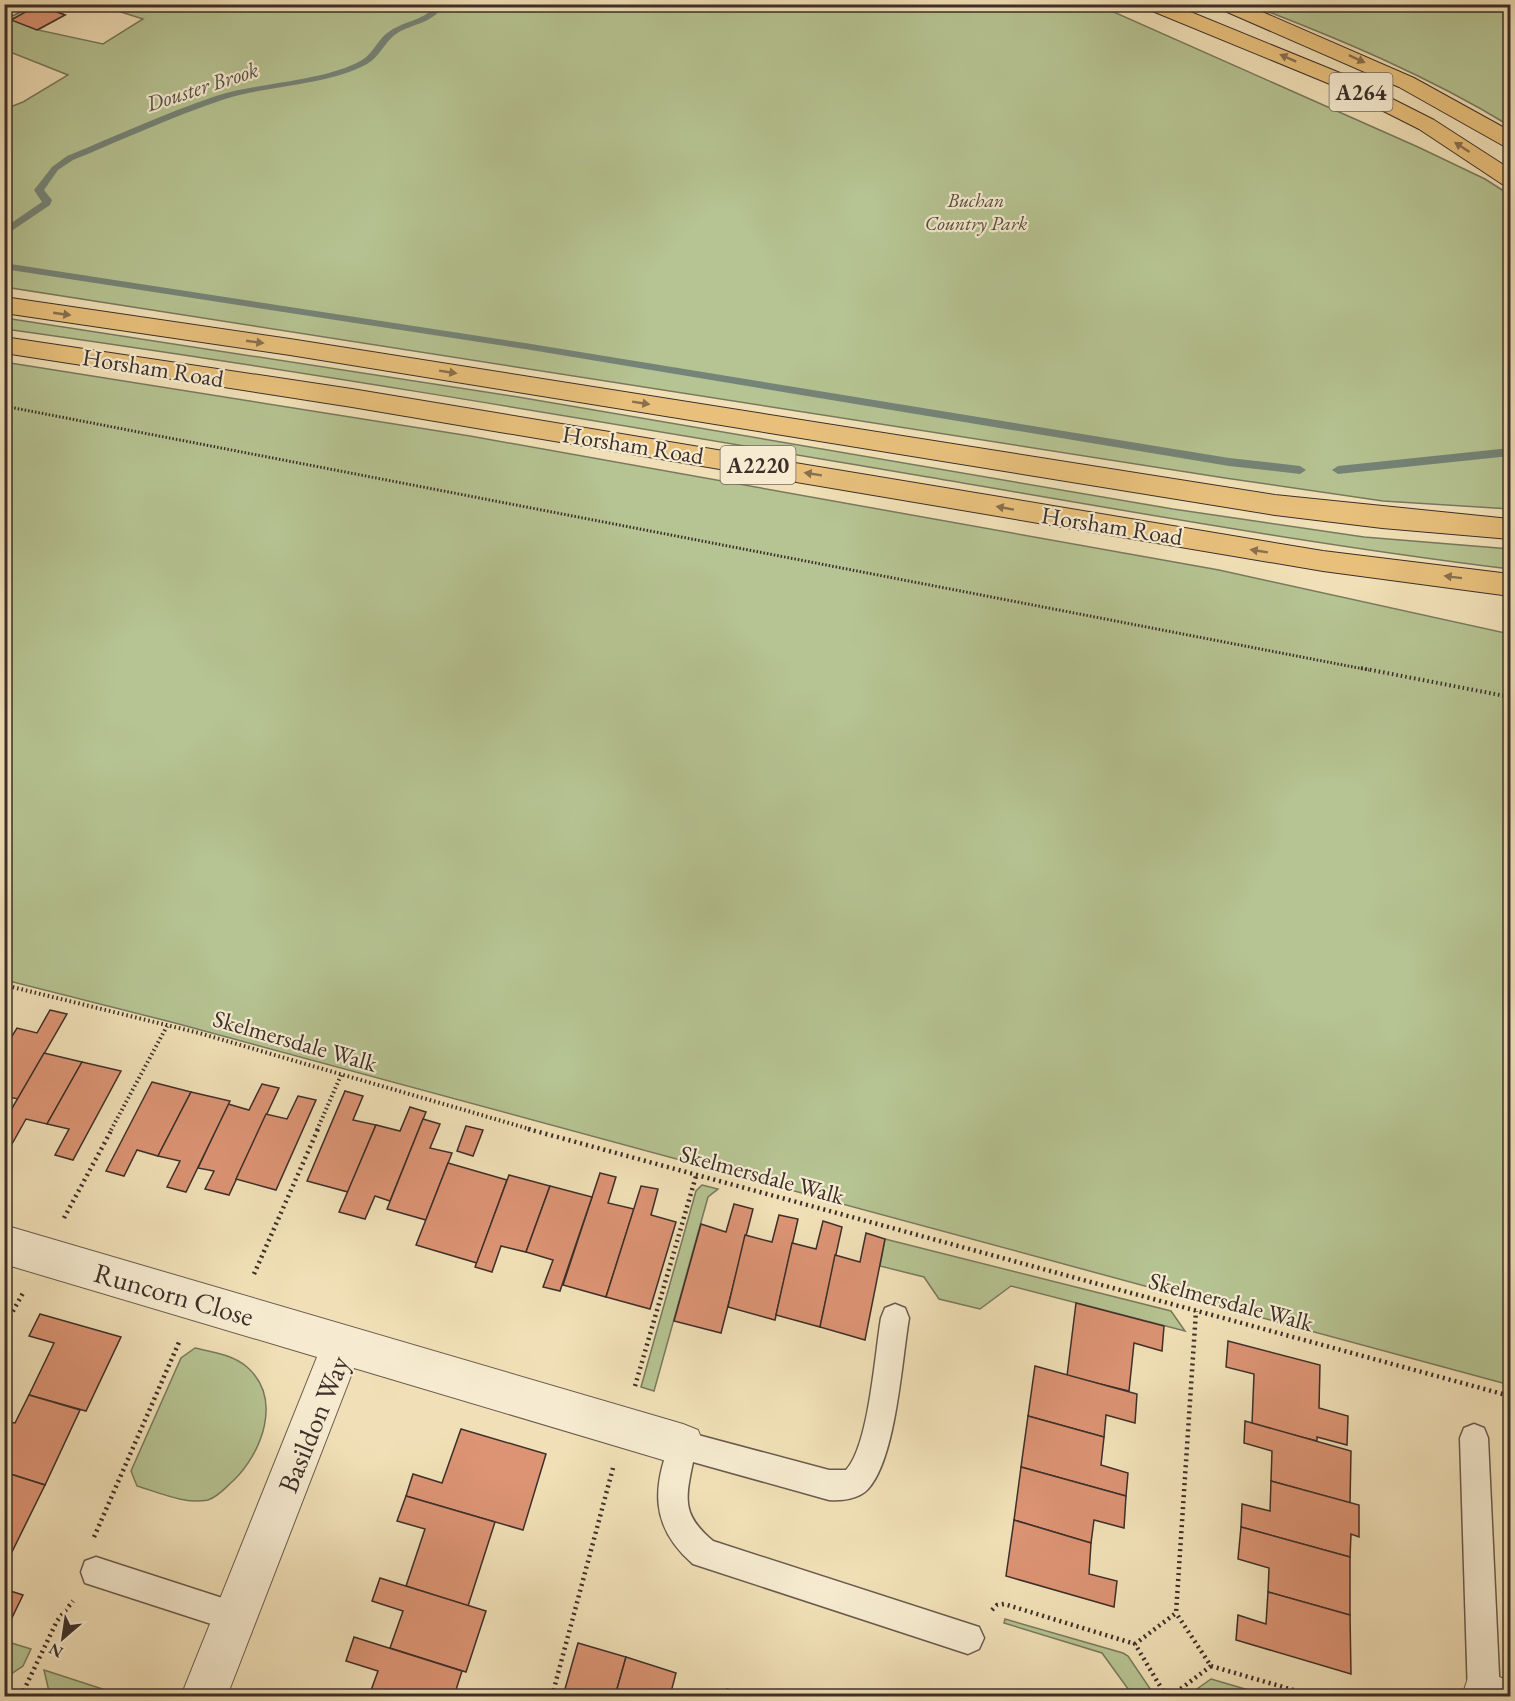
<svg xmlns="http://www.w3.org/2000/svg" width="1515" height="1701" font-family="'EB Garamond',serif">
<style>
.green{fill:#b6c392;stroke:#79795e;stroke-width:1.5}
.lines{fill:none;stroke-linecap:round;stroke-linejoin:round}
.stream{fill:#758478;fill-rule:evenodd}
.building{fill:#dc9474;stroke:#3c2f2a;stroke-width:1.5}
.lane-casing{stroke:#695b4d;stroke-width:3}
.street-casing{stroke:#695b4d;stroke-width:2}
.primary-casing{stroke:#3c2f2a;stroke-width:2}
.highway-casing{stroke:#3c2f2a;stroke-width:2}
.path-far2{stroke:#3c2f2a;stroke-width:3;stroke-dasharray:1.5 2;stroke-linecap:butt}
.path-far1{stroke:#3c2f2a;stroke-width:4;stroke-dasharray:1.5 3;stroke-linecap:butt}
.path{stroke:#3c2f2a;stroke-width:4.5;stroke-dasharray:2 4;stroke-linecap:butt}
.lane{fill:#f6ebd0;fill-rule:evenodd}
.street{fill:#f6ebd0;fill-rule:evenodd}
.primary{fill:#e8c07c;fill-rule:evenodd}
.highway{fill:#e8c07c;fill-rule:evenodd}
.oneway{fill:#89704f}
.labels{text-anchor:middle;stroke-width:4.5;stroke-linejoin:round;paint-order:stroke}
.far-park-label{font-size:20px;font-style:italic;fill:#544d3f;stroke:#f6ebd0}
.far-water-label{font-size:22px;font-style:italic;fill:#54524a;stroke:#f6ebd0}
.shield{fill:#f6ebd0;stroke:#74675c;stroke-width:1.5}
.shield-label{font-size:22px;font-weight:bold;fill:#3c2f2a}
.street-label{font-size:24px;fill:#3c2f2a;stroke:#f6ebd0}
.near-street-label{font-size:28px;fill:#3c2f2a;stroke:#f6ebd0}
</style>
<rect width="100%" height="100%" fill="#f1e0b7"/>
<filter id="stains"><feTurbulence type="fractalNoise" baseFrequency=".00333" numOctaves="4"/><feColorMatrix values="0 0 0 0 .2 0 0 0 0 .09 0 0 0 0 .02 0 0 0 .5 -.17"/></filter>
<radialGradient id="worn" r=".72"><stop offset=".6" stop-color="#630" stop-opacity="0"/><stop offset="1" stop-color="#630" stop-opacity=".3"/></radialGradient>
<!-- green -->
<g class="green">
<polygon points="4,5 64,5 54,10 65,15 38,30 103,44 143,19 99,5 1098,5 1418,147 1485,179 1510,195 1510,509 1383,501 1225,478 5,287 5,109 23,102 68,75 5,50"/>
<path d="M1251,5H1510V126C1428,76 1340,39 1251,5Z"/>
<path d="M5,318L518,397L1173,509L1364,537L1510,549V569C1315,545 1122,510 928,477C621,425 313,372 5,329Z"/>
<polygon points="4,362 470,436 1219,570 1510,634 1510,1385 175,1023 5,980"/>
<polygon points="702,1185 718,1189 708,1197 654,1391 641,1387 696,1191"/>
<polygon points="885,1239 1171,1311 1185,1331 1011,1286 980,1309 939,1299 924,1277 880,1266"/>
<path d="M195,1348C213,1352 233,1355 247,1367C283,1399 262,1453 233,1481C226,1487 218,1497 208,1500C186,1505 158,1492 137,1486L131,1471L181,1358Z"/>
<polygon points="1005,1619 1123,1653 1128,1656 1155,1696 1131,1696 1131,1693 1102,1653 1004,1623"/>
<polygon points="5,1641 31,1649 23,1666 5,1678"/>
<polygon points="44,1670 124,1696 50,1696"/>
<polygon points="1211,1679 1269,1696 1254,1696 1233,1690 1225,1696 1187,1696"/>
</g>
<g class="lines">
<!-- stream -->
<g class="stream">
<path d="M437,4H445C431,24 418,22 399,32C385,40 381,56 367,64C327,86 266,85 222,100C171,117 122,140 73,160L58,170L44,190L52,200L50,205L4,236V228L42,202L34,190L52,167L67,156C116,136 165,113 216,96C259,82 324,82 362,60C374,53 378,38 390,31C406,20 425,21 437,4Z"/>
<polygon points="4,263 525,343 1229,458 1300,466 1306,470 1300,474 1229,466 525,349 4,269"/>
<polygon points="1510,448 1510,456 1338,474 1332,470 1338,466"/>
</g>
</g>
<!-- building -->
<g class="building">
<polygon points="38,5 65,15 37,30 11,20"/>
<polygon points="50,1010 67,1014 18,1099 4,1096 4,1049 17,1028 37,1033"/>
<polygon points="44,1053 82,1062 47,1124 26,1119 12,1144 4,1142 4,1122"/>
<polygon points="82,1062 121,1071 73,1160 55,1155 69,1129 47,1124"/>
<polygon points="152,1082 191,1092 158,1156 137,1150 124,1176 106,1171"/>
<polygon points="262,1084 279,1088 229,1195 205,1189 214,1171 198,1168 228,1104 249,1110"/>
<polygon points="345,1091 363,1096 353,1120 376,1125 348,1192 307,1181"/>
<polygon points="191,1092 230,1101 186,1192 167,1187 180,1161 158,1156"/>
<polygon points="298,1096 316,1100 276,1190 236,1179 266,1114 287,1119"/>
<polygon points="410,1107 426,1112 390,1201 375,1196 365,1219 339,1212 376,1125 400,1131"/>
<polygon points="423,1119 440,1124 430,1148 452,1153 426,1220 387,1209"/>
<polygon points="466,1126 483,1130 473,1156 457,1151"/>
<polygon points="448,1163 507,1180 477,1263 416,1245"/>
<polygon points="600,1173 616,1177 608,1203 634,1209 606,1297 563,1285"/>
<polygon points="509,1175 550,1186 526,1252 501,1246 492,1272 475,1267"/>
<polygon points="550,1186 592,1197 560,1291 543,1287 553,1260 526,1252"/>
<polygon points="641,1186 658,1189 651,1215 676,1222 650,1309 606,1297"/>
<polygon points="734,1204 753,1209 721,1333 674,1321 701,1224 726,1232"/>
<polygon points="779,1215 798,1219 775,1320 728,1307 745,1235 772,1242"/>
<polygon points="823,1221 842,1227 820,1327 776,1315 792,1243 816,1249"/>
<polygon points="866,1233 885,1239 865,1340 820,1327 835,1255 860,1262"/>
<polygon points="1076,1303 1164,1326 1162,1351 1134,1343 1129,1391 1067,1376"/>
<polygon points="40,1314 121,1337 86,1411 29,1395 54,1343 29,1336"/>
<polygon points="1228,1341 1320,1365 1319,1408 1348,1416 1347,1445 1317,1437 1317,1441 1252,1424 1254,1374 1226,1367"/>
<polygon points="1035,1366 1137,1394 1135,1423 1106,1415 1104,1437 1028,1416"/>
<polygon points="29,1395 80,1410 45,1485 4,1472 4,1421 15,1423"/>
<polygon points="1028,1416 1104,1437 1101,1465 1128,1473 1126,1496 1021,1467"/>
<polygon points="1245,1421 1351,1451 1350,1503 1271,1481 1272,1451 1244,1443"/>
<polygon points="461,1429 546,1454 523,1530 406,1496 413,1474 442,1483"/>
<polygon points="1021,1467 1126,1496 1124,1528 1094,1520 1091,1543 1014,1520"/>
<polygon points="4,1472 45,1485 5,1566 4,1566"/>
<polygon points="1271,1481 1359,1505 1359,1537 1351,1534 1350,1557 1241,1527 1242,1504 1270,1511"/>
<polygon points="406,1496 495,1522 468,1606 406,1586 425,1529 397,1521"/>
<polygon points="1014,1520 1091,1543 1089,1574 1117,1581 1114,1607 1006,1576"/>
<polygon points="1241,1527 1350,1557 1350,1615 1268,1592 1269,1568 1238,1559"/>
<polygon points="380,1578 486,1611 466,1672 390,1648 403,1611 372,1601"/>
<polygon points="4,1589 23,1595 6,1630 4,1630"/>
<polygon points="1268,1592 1350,1615 1351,1674 1236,1640 1238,1615 1266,1624"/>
<polygon points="354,1637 462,1671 454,1696 369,1696 378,1671 346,1661"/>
<polygon points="578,1643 626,1657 615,1696 563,1696"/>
<polygon points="626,1657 676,1673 670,1696 615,1696"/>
<polygon points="727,1689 752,1696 725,1696"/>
</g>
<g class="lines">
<defs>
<g id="lane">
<polygon points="17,4 36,4 4,19 4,10"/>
<path d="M895,1304L905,1308L909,1318C902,1359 896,1459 868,1489C859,1499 842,1501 829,1500L693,1462C685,1500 682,1515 713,1541L979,1627L984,1638L979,1649L968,1654L693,1564C649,1526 652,1486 673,1435L683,1431L829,1470H846C869,1446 875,1353 881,1318L885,1308Z"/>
<polygon points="1474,1424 1484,1428 1488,1438 1500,1696 1468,1696 1460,1438 1464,1428"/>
<polygon points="96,1557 247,1606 251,1617 247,1628 236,1632 85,1583 81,1572 85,1561"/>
</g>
<g id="street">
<polygon points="4,1225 683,1424 698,1430 704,1445 698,1460 683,1466 354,1368 227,1696 181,1696 317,1357 4,1264"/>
<polygon points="1484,1671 1507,1680 1510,1696 1462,1696 1468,1678"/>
</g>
<g id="primary">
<polygon points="4,297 290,339 1275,495 1510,519 1510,539 1382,528 1275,515 290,355 4,313"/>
<polygon points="4,337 352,389 1323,551 1510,574 1510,596 1323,571 352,407 4,353"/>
</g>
<g id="highway">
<polygon points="1143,4 1171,4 1345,75 1434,120 1510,169 1510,186 1502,184 1419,129 1330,84 1145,8"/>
<polygon points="1216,4 1244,4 1414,78 1510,131 1510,146 1502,145 1399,87 1218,8"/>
</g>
</defs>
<!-- lane casing -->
<use href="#lane" class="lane-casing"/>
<!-- street casing -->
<use href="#street" class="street-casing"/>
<!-- primary casing -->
<use href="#primary" class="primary-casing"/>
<!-- highway casing -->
<use href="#highway" class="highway-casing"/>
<!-- path-far2 -->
<polyline class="path-far2" points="4,406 1369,670"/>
<!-- path-far1 -->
<g class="path-far1">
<polyline points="1361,668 1510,697"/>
<polyline points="4,985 199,1033 533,1130"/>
<polyline points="111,1130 167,1026"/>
<polyline points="317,1130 342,1073"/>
</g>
<!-- path -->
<g class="path">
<polyline points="528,1129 1510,1396"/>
<polyline points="64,1218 112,1129"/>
<polyline points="254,1274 318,1129"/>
<polyline points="4,1327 23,1293"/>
<polyline points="635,1386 696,1176"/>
<polyline points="94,1537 180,1340"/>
<polyline points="992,1610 997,1605 1004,1604 1135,1644"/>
<polyline points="1211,1666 1314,1696"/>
<polyline points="21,1696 57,1621 73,1601"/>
<polyline points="552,1696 613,1468"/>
<polyline points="1166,1696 1135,1644 1176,1613 1196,1311"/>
<polyline points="1171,1696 1211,1666 1176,1613"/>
</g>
<!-- lane -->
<use href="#lane" class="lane"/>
<!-- street -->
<use href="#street" class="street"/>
<!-- primary -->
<use href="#primary" class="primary"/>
<!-- highway -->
<use href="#highway" class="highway"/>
</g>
<!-- one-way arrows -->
<defs><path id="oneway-solid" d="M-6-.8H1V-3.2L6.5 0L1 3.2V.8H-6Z" transform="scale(1.5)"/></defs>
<g class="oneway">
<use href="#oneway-solid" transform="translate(1288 58) rotate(-156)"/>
<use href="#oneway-solid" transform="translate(1357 59) rotate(25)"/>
<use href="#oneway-solid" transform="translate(1462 147) rotate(-147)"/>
<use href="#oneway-solid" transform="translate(62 314) rotate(8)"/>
<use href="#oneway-solid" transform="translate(255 342) rotate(8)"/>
<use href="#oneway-solid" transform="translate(448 372) rotate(9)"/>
<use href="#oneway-solid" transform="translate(641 403) rotate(9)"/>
<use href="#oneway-solid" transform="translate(813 474) rotate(-171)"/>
<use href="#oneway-solid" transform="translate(1005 508) rotate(-170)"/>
<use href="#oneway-solid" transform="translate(1259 551) rotate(-171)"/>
<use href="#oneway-solid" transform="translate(1453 577) rotate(-173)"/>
</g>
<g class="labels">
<!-- far-park labels -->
<g class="far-park-label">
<text x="976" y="207">Buchan<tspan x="976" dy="23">Country Park</tspan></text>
</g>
<!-- far-water labels -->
<g class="far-water-label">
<text transform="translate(202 86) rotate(-18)" y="8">Douster Brook</text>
</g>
<!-- shield labels -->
<g class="shield">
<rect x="1329.5" y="73" width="63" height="38" rx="4.5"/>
<rect x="720.5" y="446" width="75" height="38" rx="4.5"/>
</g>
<g class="shield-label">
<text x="1361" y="100">A264</text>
<text x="758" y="473">A2220</text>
</g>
<!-- street labels -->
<g class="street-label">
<text transform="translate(153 368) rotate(9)" y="8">Horsham Road</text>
<text transform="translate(633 445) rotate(9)" y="8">Horsham Road</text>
<text transform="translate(1112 526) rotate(9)" y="8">Horsham Road</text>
<text transform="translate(295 1041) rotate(16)" y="8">Skelmersdale Walk</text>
<text transform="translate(762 1175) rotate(15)" y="8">Skelmersdale Walk</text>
<text transform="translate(1231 1302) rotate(15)" y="8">Skelmersdale Walk</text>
</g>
<!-- near-street labels -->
<g class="near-street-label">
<text transform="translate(174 1294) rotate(16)" y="10">Runcorn Close</text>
<text transform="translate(313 1424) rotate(-68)" y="10">Basildon Way</text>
</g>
</g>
<!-- margin -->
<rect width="1515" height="1701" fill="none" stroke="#f1e0b7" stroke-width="24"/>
<rect x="6" y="6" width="1503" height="1689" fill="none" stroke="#3c2f2a" stroke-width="3"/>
<rect x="12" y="12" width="1491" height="1677" fill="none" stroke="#3c2f2a" stroke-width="1.5"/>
<!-- north arrow -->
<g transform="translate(63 1638) rotate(209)" stroke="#f6ebd0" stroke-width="4.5" paint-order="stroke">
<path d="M0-4.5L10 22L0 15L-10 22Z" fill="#3c2f2a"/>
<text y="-9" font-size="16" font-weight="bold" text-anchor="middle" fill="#3c2f2a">N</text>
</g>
<rect width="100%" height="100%" filter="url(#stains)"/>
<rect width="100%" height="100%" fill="url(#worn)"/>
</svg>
